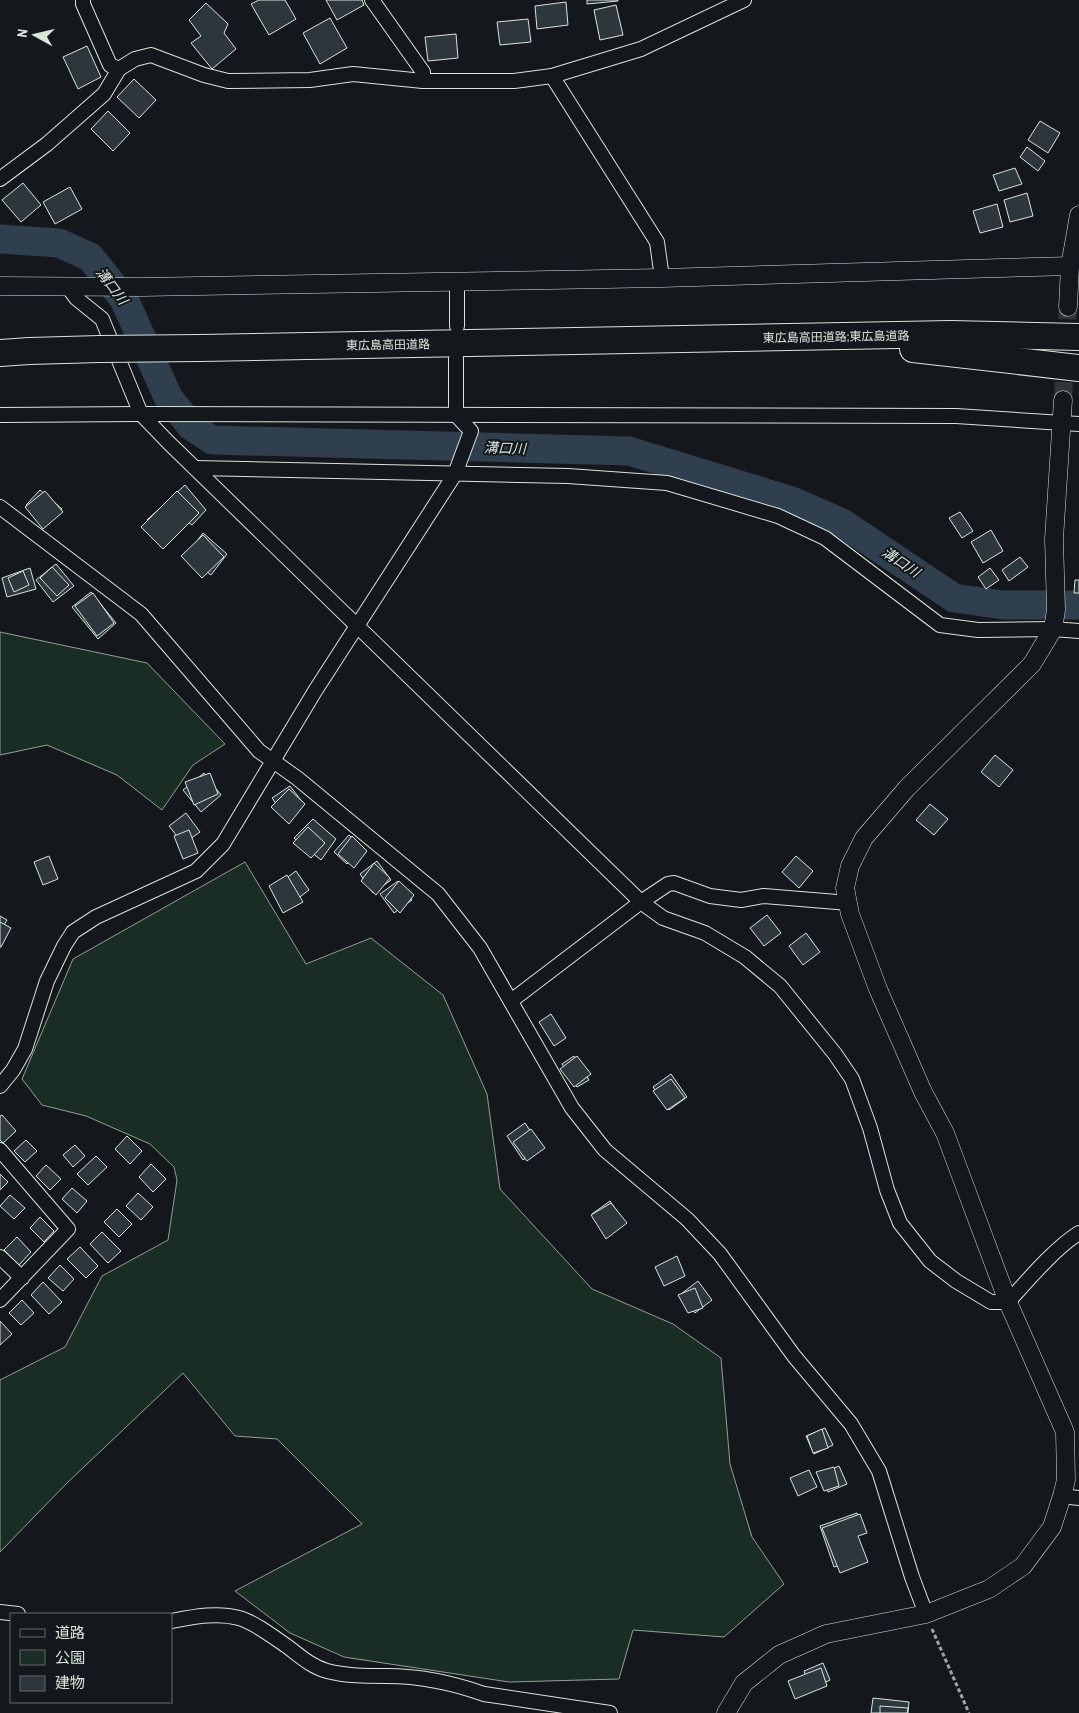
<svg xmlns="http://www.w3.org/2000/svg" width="1079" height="1713" font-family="'Archivo Narrow','Noto Sans JP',sans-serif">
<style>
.green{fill:#1a2d24;stroke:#939e99}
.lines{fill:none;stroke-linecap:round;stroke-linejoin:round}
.river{stroke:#2f3f4d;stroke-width:29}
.building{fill:#2c363c;stroke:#d8e6dc}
.tertiary-tunnel{stroke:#313739;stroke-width:18;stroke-dasharray:18 9;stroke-linecap:butt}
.minor-casing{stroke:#d8e6dc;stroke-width:16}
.tertiary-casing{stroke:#d8e6dc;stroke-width:19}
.motorway-casing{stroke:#d8e6dc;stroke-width:28}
.path{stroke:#9da8a2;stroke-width:3;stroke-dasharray:4 2.5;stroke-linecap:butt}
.minor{stroke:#14181c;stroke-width:14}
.tertiary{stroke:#14181c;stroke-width:18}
.motorway{stroke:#14181c;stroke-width:26}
.motorway-bridge-casing{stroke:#d8e6dc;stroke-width:28;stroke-linecap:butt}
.motorway-bridge{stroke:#14181c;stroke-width:26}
.labels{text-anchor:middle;stroke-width:4;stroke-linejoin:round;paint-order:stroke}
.street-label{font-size:12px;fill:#d8e6dc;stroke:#14181c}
.water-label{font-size:14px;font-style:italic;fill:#d8e6dc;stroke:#14181c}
</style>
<rect width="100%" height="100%" fill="#14181c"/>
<!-- green -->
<g class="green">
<polygon points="0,632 147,663 225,744 193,765 162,810 117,775 47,745 0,755"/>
<polygon points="245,862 306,964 371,938 443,995 487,1094 500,1189 592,1289 673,1324 721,1358 730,1464 752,1537 784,1584 724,1637 633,1630 619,1679 509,1682 344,1657 290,1633 235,1591 362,1524 277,1439 235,1436 183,1373 67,1483 0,1552 0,1380 65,1347 102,1276 168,1240 177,1180 174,1167 150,1144 86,1116 42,1105 22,1079 73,959"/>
</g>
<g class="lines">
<!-- river -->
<polyline class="river" points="0,239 59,243 90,257 124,299 168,397 191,426 212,440 629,451 792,501 842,523 954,598 1003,605 1079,605"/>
</g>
<!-- building -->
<g class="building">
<polygon points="259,0 285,0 296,19 269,35 251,4"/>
<polygon points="326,0 362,0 364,5 337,20"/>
<polygon points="587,0 618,0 618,1 587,4"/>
<polygon points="566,2 568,25 537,29 535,6"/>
<polygon points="206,3 228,24 224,33 236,49 212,69 191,43 201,36 189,20"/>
<polygon points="616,5 623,35 600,40 594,10"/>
<polygon points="330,18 347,48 320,64 303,33"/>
<polygon points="528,19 531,42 500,45 497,22"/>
<polygon points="456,34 458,58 428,61 425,37"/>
<polygon points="87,46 101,77 78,89 63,57"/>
<polygon points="134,79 156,100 139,118 117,97"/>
<polygon points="108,111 130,133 113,151 91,129"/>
<polygon points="1040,121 1060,133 1048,153 1028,140"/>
<polygon points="1027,147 1045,161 1038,171 1020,157"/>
<polygon points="1015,168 1022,184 999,191 993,175"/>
<polygon points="23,183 41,205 21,222 2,200"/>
<polygon points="70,187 82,209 55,224 43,202"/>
<polygon points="1027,193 1033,216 1010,222 1004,200"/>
<polygon points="997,204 1003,227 980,233 973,211"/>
<polygon points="185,485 206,510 192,525 184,519 164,538 147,520"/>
<polygon points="40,490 62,509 48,525 26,505"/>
<polygon points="45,491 63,512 43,529 25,507"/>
<polygon points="177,491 199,513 163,549 141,527"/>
<polygon points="960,512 973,531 962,538 949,518"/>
<polygon points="991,530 1003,551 983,563 971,542"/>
<polygon points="203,533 227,554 211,575 186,556"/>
<polygon points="203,535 224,557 202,578 181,556"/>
<polygon points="1020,557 1028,567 1009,581 1002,570"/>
<polygon points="56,564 74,586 53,602 36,580"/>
<polygon points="52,567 69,585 57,596 40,578"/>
<polygon points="30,568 36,589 7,597 2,578"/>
<polygon points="990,568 999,580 986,589 978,577"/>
<polygon points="23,571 29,585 14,592 8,578"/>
<polygon points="1075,580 1079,580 1079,593 1074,593"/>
<polygon points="91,592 116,623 98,639 72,607"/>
<polygon points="93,593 114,623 97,636 75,606"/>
<polygon points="995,755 1013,770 999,787 981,772"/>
<polygon points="204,773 221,795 201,812 183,790"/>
<polygon points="210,773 218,794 194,805 185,782"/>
<polygon points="290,786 304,804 286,817 272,798"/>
<polygon points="289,789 305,804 289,824 271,807"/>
<polygon points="930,804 948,819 934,835 916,820"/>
<polygon points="186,813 200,832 183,844 169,826"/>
<polygon points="313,819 336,839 321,860 294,838"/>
<polygon points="308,827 325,843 311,858 293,843"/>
<polygon points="189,830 198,853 183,859 174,836"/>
<polygon points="349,835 362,848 347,864 334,852"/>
<polygon points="352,836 367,851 354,868 338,854"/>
<polygon points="49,856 58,879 43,885 34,862"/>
<polygon points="796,856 813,871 799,888 782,872"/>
<polygon points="377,861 391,880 373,893 360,874"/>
<polygon points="374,863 390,878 376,895 361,881"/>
<polygon points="296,871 309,890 292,903 278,884"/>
<polygon points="287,875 303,902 283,913 269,886"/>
<polygon points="398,881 412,900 394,913 380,894"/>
<polygon points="399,881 414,895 400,913 385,898"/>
<polygon points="767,915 781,933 764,946 750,928"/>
<polygon points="0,916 7,920 0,932"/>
<polygon points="0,922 11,928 1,947 0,947"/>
<polygon points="806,933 820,952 803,965 789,946"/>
<polygon points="551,1014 566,1038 554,1046 539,1022"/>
<polygon points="574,1056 589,1080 577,1087 562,1064"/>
<polygon points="577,1056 591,1074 574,1087 560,1069"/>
<polygon points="671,1074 687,1097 669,1110 653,1087"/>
<polygon points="671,1079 685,1098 667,1110 653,1091"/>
<polygon points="2,1115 16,1131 3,1143 0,1140 0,1116"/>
<polygon points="525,1123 541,1147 523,1160 507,1136"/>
<polygon points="531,1129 545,1148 527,1161 513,1142"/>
<polygon points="127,1136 142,1151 130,1164 115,1149"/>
<polygon points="26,1140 37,1151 25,1162 14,1151"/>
<polygon points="75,1145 85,1156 73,1167 63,1155"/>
<polygon points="96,1156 107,1167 88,1185 77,1174"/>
<polygon points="151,1164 166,1179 153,1192 139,1177"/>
<polygon points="46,1165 61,1179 50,1190 36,1176"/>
<polygon points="0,1174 8,1182 0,1190"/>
<polygon points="72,1188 87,1201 77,1213 62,1199"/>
<polygon points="138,1193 153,1207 141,1220 126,1206"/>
<polygon points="10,1195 25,1208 14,1219 0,1206"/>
<polygon points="610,1201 623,1220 606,1233 592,1214"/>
<polygon points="611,1203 627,1223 606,1239 591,1215"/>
<polygon points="117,1209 132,1224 119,1237 104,1222"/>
<polygon points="40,1217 54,1231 44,1242 30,1228"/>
<polygon points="102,1232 121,1251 108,1263 90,1244"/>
<polygon points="17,1237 31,1252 19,1265 4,1250"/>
<polygon points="80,1247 98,1266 86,1278 67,1259"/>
<polygon points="677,1256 685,1276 664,1286 655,1267"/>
<polygon points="60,1265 74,1279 63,1291 48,1278"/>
<polygon points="698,1281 712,1300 695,1313 681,1294"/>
<polygon points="43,1282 62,1302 49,1314 31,1295"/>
<polygon points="695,1288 703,1308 688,1313 678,1295"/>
<polygon points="22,1300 34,1313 21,1325 9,1313"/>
<polygon points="0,1321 12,1334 0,1345"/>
<polygon points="825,1428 833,1445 814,1454 806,1436"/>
<polygon points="822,1429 828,1448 813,1453 807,1436"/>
<polygon points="839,1466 847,1484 828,1492 820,1474"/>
<polygon points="834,1467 839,1486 824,1491 816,1472"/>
<polygon points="809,1470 817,1487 798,1496 790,1478"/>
<polygon points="857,1513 864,1533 847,1539 855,1560 834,1567 820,1526"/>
<polygon points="860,1514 867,1533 858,1536 868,1562 840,1573 822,1528"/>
<polygon points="823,1663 830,1680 811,1689 804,1671"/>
<polygon points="821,1668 827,1686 795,1699 788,1681"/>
<polygon points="873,1698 909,1702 908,1713 871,1713"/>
<polygon points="880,1706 908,1708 907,1713 880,1713"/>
</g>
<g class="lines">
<!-- tertiary-tunnel -->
<polyline class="tertiary-tunnel" points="1063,400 1068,307"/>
<defs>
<g id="minor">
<polyline points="83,0 83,4 110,65 119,69"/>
<polyline points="372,0 423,72 423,81"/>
<polyline points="552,76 657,242 662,278"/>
<polyline points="0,179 47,144 104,94 119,69 135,59 151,55 204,75 228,81 310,80 353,74 423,81 514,81 552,76 641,49 744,0"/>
<path d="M68,287L76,298L102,319L141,414L168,442L641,902L663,918L705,933L745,957L780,986L835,1054L852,1079L870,1128L887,1190L900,1223L930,1261L956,1281L991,1302H1008C1027,1281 1056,1247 1079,1233"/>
<polyline points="457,326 457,281"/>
<polyline points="0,415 141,414 956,416 1079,424"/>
<polyline points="195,468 568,476 667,483 778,516 825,538 940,625 978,630 1053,629 1079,631"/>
<polyline points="0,507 141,614 259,751 297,778 438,894 480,948 572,1108 605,1150 687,1219 720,1254 794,1356 851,1424 879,1471 912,1577 926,1614"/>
<polyline points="511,1001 641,902 668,884 674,883 710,896 741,900 764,896 849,903"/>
<polyline points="0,1086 13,1070 25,1049 47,981 64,946 73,932 96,917 196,871 223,844 315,691 455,474 471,431 456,415 456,358"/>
<polyline points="0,1150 68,1229 0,1300"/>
<polyline points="0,1257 22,1278"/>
<polyline points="1062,1496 1079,1498"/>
<polyline points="0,1612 18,1614"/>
<path d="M171,1621C193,1617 217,1612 239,1618C254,1622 275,1638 288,1647C300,1656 312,1667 327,1671C346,1676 367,1676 387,1676C420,1676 453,1683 484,1694L610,1713"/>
</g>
<g id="tertiary">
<polyline points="0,286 142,287 662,278 1070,266"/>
<polyline points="1068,307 1070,266 1079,215"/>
<polyline points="726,1713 744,1683 779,1655 826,1634 926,1614 989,1589 1023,1566 1052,1527 1062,1496 1066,1480 1065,1432 1008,1302 945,1133 923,1092 878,989 850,914 845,888 850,866 864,838 907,788 1032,664 1053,629 1056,610 1054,539 1063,400"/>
</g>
<g id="motorway">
<polyline points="200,348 951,334 1079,337"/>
<polyline points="913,349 1079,368"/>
<polyline points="0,353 29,351 100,349"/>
</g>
</defs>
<!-- minor casing -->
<use href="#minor" class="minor-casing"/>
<!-- tertiary casing -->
<use href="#tertiary" class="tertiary-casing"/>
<!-- motorway casing -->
<use href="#motorway" class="motorway-casing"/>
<!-- path -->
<polyline class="path" points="932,1629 969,1713"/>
<!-- minor -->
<use href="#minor" class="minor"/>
<!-- tertiary -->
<use href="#tertiary" class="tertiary"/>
<!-- motorway -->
<use href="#motorway" class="motorway"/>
<defs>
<polyline id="motorway-bridge" points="100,349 200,348"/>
</defs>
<!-- motorway-bridge casing -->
<use href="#motorway-bridge" class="motorway-bridge-casing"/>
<!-- motorway-bridge -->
<use href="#motorway-bridge" class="motorway-bridge"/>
</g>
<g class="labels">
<!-- street labels -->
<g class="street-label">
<text transform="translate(836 337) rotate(-1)" y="4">東広島高田道路;東広島道路</text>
<text transform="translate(388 345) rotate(-1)" y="4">東広島高田道路</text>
</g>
<!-- water labels -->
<g class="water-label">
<text transform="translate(112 286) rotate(53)" y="5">溝口川</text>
<text transform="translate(505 448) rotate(2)" y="5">溝口川</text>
<text transform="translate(901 562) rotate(34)" y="5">溝口川</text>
</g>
</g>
<!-- legend -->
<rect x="10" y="1613" width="162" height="90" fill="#14181c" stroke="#626a69"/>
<rect x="20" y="1629" width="25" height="8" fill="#14181c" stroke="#626a69"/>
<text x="55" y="1638" font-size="15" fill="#d8e6dc">道路</text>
<rect x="20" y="1650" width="25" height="15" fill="#1a2d24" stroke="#626a69"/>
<text x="55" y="1663" font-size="15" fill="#d8e6dc">公園</text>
<rect x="20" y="1676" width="25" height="15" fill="#2c363c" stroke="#626a69"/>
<text x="55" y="1688" font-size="15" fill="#d8e6dc">建物</text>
<!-- north arrow -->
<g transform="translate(35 35) rotate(278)" stroke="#14181c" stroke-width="4" paint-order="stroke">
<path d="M0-4L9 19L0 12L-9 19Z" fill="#d8e6dc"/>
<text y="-8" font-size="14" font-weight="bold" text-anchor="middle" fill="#d8e6dc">N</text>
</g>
</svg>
